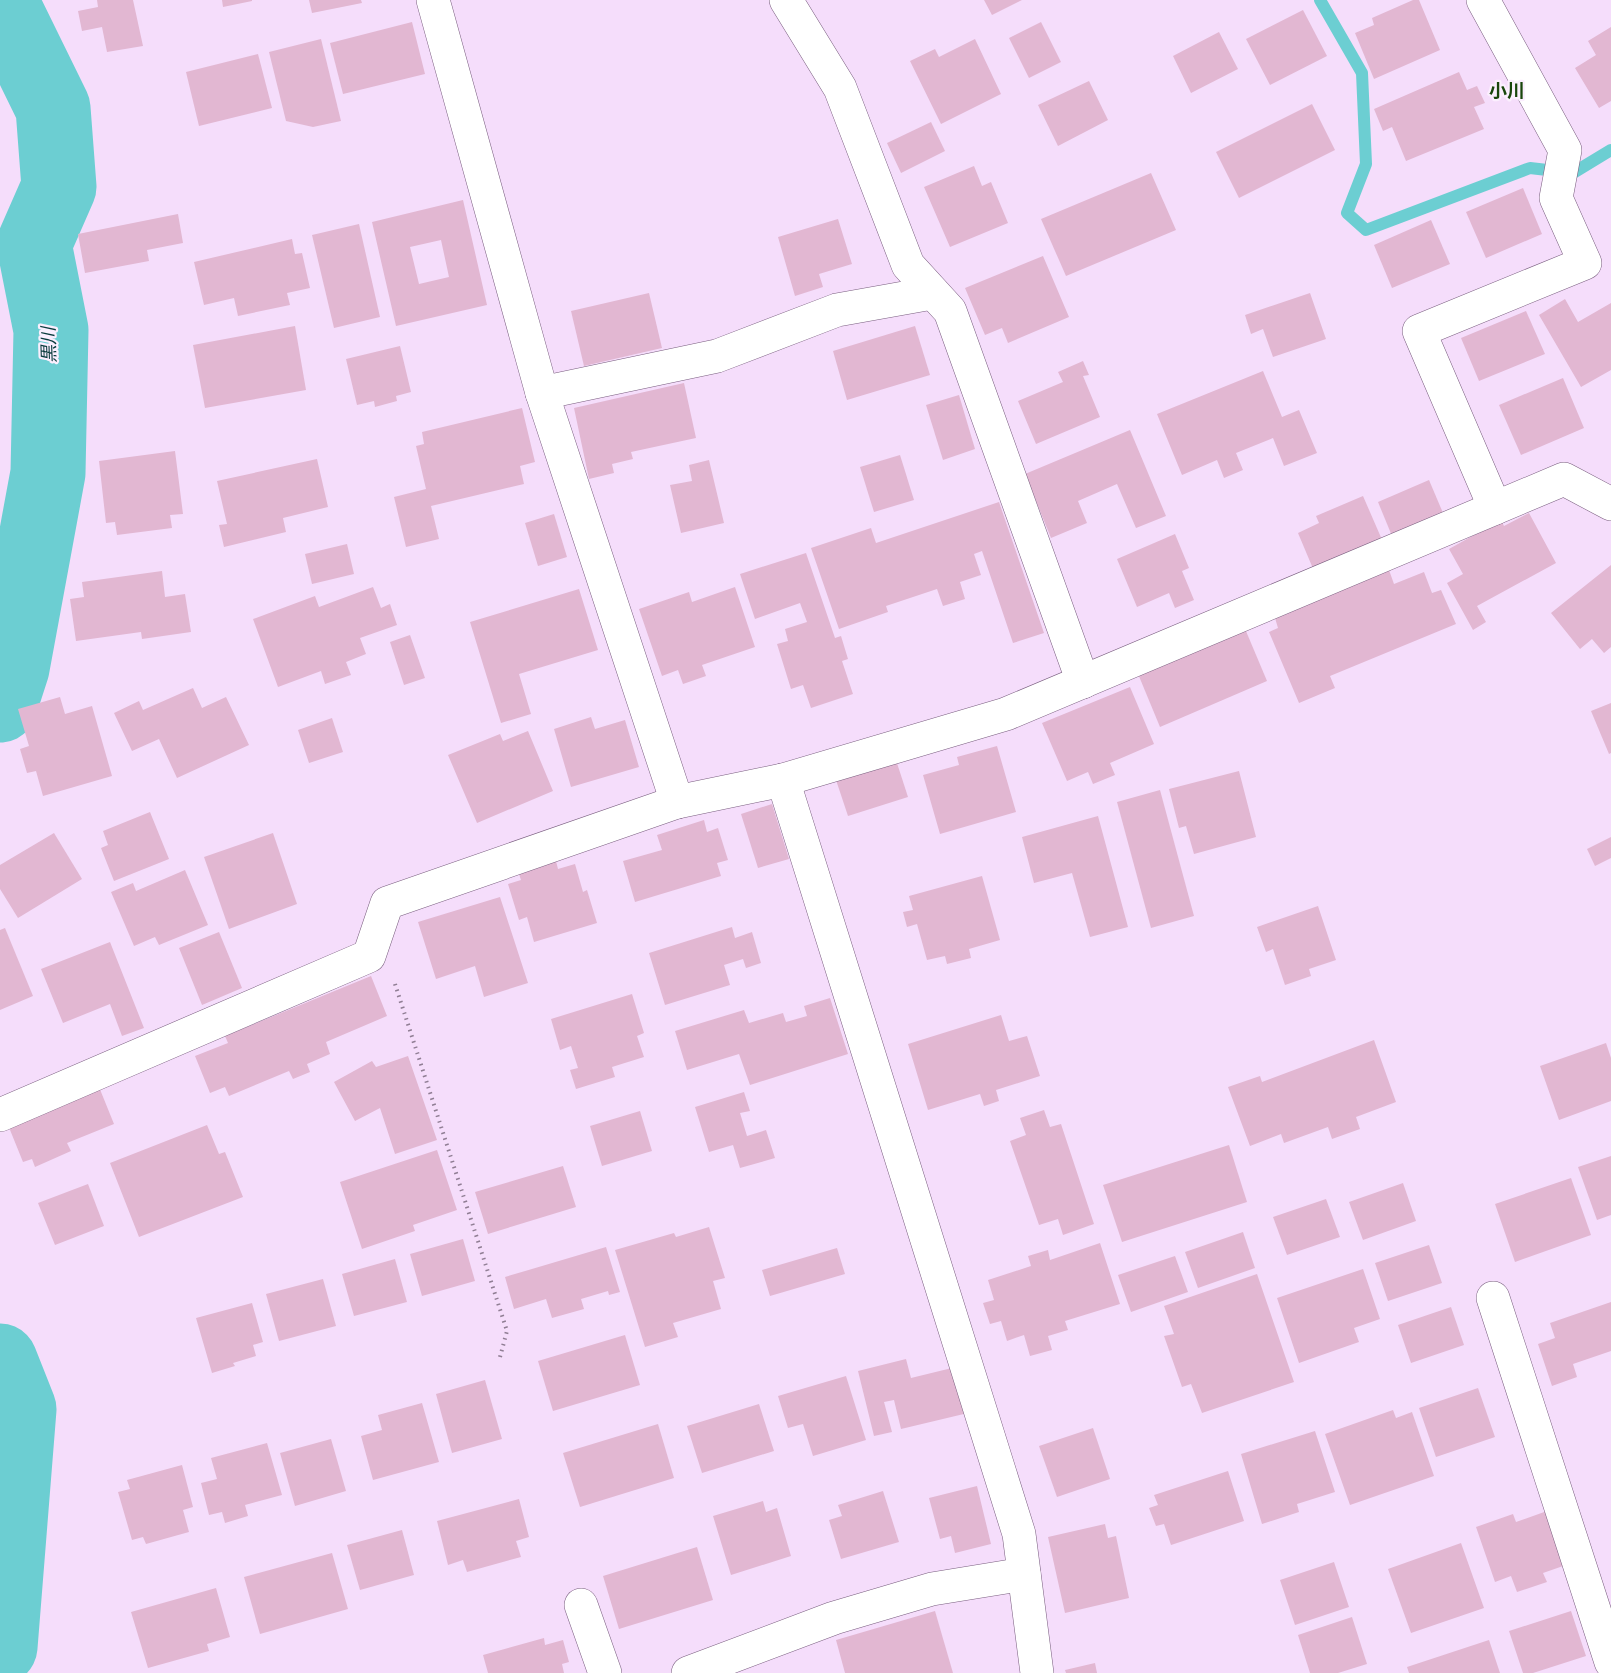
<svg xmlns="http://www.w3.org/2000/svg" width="1611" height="1673" font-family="'Varela Round','Noto Sans JP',sans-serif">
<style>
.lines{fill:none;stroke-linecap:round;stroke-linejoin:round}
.stream{stroke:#6cced2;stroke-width:12}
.river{stroke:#6cced2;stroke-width:75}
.building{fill:#e2b7d2;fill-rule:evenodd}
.minor-casing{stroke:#795e7f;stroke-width:34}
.path{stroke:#907e94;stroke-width:4;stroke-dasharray:1.5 4.5;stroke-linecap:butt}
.minor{stroke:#fff;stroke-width:33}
.labels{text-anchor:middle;stroke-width:4.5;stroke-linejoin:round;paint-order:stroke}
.neighbourhood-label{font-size:18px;font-weight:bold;fill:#19470c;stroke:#fbeffe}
.water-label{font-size:18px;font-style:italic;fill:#093a3c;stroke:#fbeffe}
</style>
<rect width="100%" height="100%" fill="#f5ddfb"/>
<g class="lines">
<!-- stream -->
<polyline class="stream" points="1320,0 1362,73 1366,164 1347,213 1366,230 1530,168 1573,173 1611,150"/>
<!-- river -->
<g class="river">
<polyline points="0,705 12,668 48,473 51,330 34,244 59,187 53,108 0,0"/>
<polyline points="0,1361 19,1409 0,1647"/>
</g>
</g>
<!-- building -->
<g class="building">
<polygon points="97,0 133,0 143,46 107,52 102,27 82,31 78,11 98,7"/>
<polygon points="222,0 252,0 252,1 223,7"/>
<polygon points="309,0 361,0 362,3 312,13"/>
<polygon points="984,0 1022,0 992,15"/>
<polygon points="1413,0 1419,0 1440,50 1374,79 1355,33 1374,25 1372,18"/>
<polygon points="1303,10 1327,56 1270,85 1246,39"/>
<polygon points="412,22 425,74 343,94 330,43"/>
<polygon points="1041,22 1061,62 1029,78 1009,38"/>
<polygon points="1611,27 1611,101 1599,108 1575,68 1596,55 1588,41"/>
<polygon points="1219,32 1238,69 1191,93 1173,56"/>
<polygon points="321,39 341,121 313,127 286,121 269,52"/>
<polygon points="975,39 1001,94 941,124 910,61 935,49 939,57"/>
<polygon points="258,54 272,108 199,126 186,72"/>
<polygon points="1459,72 1467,90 1477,86 1485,103 1474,107 1484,129 1406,161 1392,127 1383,131 1374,109"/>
<polygon points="1089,81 1108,120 1058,146 1038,105"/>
<polygon points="1312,104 1335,150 1239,198 1216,152"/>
<polygon points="931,122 945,151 901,173 887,143"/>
<polygon points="974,166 982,186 991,182 1008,223 950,247 924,187"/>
<polygon points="1151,173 1176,230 1066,276 1041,219"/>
<polygon points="1523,188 1542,234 1486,258 1466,212"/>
<path d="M463,200L487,305L396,326L372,222ZM441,240L449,277L419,284L410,247Z"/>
<polygon points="178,214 183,243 147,250 149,261 85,273 78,234"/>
<polygon points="838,219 852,264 819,274 823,287 795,296 778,237"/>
<polygon points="1431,220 1450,264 1392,288 1374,245"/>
<polygon points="359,224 380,317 334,328 312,235"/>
<polygon points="292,239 295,254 302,253 310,288 287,293 290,305 238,316 234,298 204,305 194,262"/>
<polygon points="1043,256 1069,317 1008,343 1002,328 985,335 965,288"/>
<polygon points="649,293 662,348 584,366 571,311"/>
<polygon points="1310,293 1326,339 1273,357 1263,329 1251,334 1245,315"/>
<polygon points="1565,299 1578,322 1611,303 1611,370 1581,387 1539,315"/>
<polygon points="1526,311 1545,354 1479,381 1461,338"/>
<polygon points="295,326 306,390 205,408 193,345"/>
<polygon points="915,326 930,375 847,400 833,351"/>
<polygon points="400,346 411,392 396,396 397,401 375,407 374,401 357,405 346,359"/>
<polygon points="1083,361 1089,375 1083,376 1100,417 1036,444 1018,401 1063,382 1058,372"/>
<polygon points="1263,371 1282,417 1299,410 1317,453 1284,466 1273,438 1236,453 1243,470 1224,478 1217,460 1182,475 1157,414"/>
<polygon points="1563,378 1584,428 1521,455 1499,405"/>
<polygon points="684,383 696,438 631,452 633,459 612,464 614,473 589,479 574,408"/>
<polygon points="959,395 975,449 943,460 926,405"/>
<polygon points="522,408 535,462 520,466 524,484 431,506 439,539 406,547 394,497 426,489 416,446 424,444 422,432"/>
<polygon points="1130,430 1166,516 1136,528 1117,484 1078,501 1087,523 1051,538 1025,474"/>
<polygon points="175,451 183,514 170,515 172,528 117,535 115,522 106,523 99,461"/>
<polygon points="900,455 914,500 874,512 860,467"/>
<polygon points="317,459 328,507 283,518 286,532 224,547 219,525 227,524 217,481"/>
<polygon points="709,460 724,523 681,533 670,485 692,481 689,465"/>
<polygon points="1429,480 1443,513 1392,536 1378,502"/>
<polygon points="1363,496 1383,542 1314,571 1298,533 1319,523 1316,516"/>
<polygon points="999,502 1044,633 1013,643 982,551 974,554 981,575 960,582 965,599 943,606 937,589 886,606 888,612 839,629 811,548 871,528 876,543"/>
<polygon points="1529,513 1556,563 1477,606 1486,622 1473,630 1447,583 1463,574 1449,549 1501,520 1504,526"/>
<polygon points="554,514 567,557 538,566 525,523"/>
<polygon points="1175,534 1189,568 1182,571 1194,600 1175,608 1169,593 1137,607 1117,559"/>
<polygon points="347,544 354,574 312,584 305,554"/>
<polygon points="806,553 835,638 841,636 848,659 842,661 853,694 811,708 803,685 791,689 777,644 788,641 785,629 807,622 800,603 755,619 740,574"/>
<polygon points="1611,565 1611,647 1604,653 1592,639 1580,649 1551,613"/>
<polygon points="1389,570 1394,584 1424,572 1432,593 1441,590 1456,624 1330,676 1335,688 1299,703 1269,632 1278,628 1275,618"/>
<polygon points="162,571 165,597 185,594 191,632 142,639 141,632 76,641 70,599 84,597 82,582"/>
<polygon points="373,587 381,608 390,604 397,625 360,638 366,654 346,662 351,675 325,684 321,671 278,687 253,619 315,596 319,607"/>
<polygon points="735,587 755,647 702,665 706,676 683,684 678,670 662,676 639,609 689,592 692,602"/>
<polygon points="579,589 598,650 519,674 531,714 501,723 470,622"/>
<polygon points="1243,624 1267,681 1160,727 1136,669"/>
<polygon points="410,635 425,678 404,685 390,642"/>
<polygon points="1130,687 1154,744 1110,763 1115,775 1093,784 1088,772 1067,781 1042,723"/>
<polygon points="193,688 202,708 226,697 249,745 177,778 159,739 132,751 114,713 139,701 143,710"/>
<polygon points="60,697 65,714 92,706 112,776 43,796 36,771 27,773 20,749 29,746 18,709"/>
<polygon points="1611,703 1611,753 1609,754 1591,711"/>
<polygon points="591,717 595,729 625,720 639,767 571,787 554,729"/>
<polygon points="332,718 343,752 309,763 298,730"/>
<polygon points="528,731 553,791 477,823 448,755 500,734 503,741"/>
<polygon points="997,746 1016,812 940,834 923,775 959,765 957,757"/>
<polygon points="896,760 908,797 848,816 836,780"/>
<polygon points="1239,771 1256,837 1194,854 1186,826 1179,828 1169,789"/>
<polygon points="1160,790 1194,916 1151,928 1117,802"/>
<polygon points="772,804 789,859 758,868 741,814"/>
<polygon points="150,812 169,859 114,881 101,848 108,845 103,831"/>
<polygon points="1098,816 1128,927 1090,937 1072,873 1034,883 1022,837"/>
<polygon points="704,820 707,832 718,828 728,860 717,863 721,876 635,902 623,861 662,850 657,835"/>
<polygon points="54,833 82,879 18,918 0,889 0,865"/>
<polygon points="273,833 297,904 229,929 204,857"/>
<polygon points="1611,837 1611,858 1595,866 1587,849"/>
<polygon points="556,861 558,869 575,864 583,892 587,890 597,923 534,942 527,917 519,920 508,884 521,880 519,874"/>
<polygon points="185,870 208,925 159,945 155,937 134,946 111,892 133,883 136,891"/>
<polygon points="982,876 1000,940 969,949 971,958 947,964 945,956 927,960 917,924 907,927 903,912 913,910 909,896"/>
<polygon points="500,897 528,983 484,997 475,966 436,979 418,922"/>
<polygon points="1318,906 1336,960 1309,969 1311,976 1285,985 1273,949 1266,952 1257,927"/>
<polygon points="732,927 735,938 752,932 761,963 746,968 743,959 724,965 730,985 665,1005 649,953"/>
<polygon points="5,928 33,996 0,1010 0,930"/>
<polygon points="219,932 242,988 202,1005 179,948"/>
<polygon points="110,942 144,1028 122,1036 110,1004 63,1023 41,969"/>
<polygon points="371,976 387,1016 326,1042 330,1054 307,1064 310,1072 293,1079 289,1071 229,1096 225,1087 210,1093 195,1056 228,1043 225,1036"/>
<polygon points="632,994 644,1033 637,1036 644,1057 612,1067 615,1077 576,1089 570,1070 578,1068 571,1046 560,1050 551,1019"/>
<polygon points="830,998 848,1054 750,1085 739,1054 687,1070 675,1031 744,1010 749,1023 783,1013 786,1022 807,1016 804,1006"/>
<polygon points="1001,1015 1009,1041 1027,1036 1040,1076 996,1090 999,1101 984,1106 980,1094 928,1110 908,1044"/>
<polygon points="1374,1040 1396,1102 1356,1117 1360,1129 1332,1139 1328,1127 1284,1143 1281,1134 1250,1146 1228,1087 1260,1076 1262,1082"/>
<polygon points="1606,1043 1611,1058 1611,1101 1559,1120 1540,1066"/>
<polygon points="408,1056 437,1140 395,1154 380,1108 355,1121 334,1082 372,1061 376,1067"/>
<polygon points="97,1082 114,1124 67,1143 71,1151 35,1167 32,1159 23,1162 6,1120"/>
<polygon points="744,1092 750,1111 740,1113 747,1136 766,1130 775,1158 740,1168 733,1145 709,1152 695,1107"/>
<polygon points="1044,1110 1050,1127 1061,1124 1094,1224 1063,1235 1058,1219 1039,1225 1010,1141 1026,1135 1020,1118"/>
<polygon points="640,1111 652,1151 602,1166 590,1126"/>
<polygon points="207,1125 219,1154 225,1152 243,1197 139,1237 110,1163"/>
<polygon points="1229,1145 1247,1202 1122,1242 1103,1185"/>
<polygon points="437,1150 457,1210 413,1225 415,1231 362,1249 340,1182"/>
<polygon points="1611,1156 1611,1215 1597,1220 1578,1167"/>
<polygon points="563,1166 576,1207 488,1234 475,1192"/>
<polygon points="1571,1178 1591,1235 1515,1262 1495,1204"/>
<polygon points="1403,1183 1416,1221 1363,1240 1349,1202"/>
<polygon points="88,1184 104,1226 55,1245 38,1203"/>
<polygon points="1326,1199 1340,1237 1287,1255 1273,1217"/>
<polygon points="709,1227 725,1278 713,1281 721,1309 673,1323 678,1337 645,1347 615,1250 674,1233 676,1237"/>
<polygon points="1243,1232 1255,1268 1198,1288 1185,1252"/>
<polygon points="463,1239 475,1281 422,1296 410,1254"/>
<polygon points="1100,1243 1120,1304 1065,1321 1068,1330 1048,1336 1052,1350 1030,1356 1024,1335 1007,1341 1001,1321 990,1324 983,1303 994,1300 988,1280 1031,1266 1028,1256 1048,1250 1050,1260"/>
<polygon points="1429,1245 1442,1283 1388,1301 1375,1263"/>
<polygon points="606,1247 620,1292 609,1295 608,1291 581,1299 584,1309 552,1318 546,1299 514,1309 505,1277"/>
<polygon points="837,1248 845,1274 770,1296 762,1270"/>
<polygon points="1175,1256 1188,1292 1131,1312 1118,1275"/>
<polygon points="395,1259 407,1302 354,1316 342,1274"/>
<polygon points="1363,1269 1380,1319 1354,1328 1359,1342 1299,1363 1277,1298"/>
<polygon points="1257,1274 1294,1382 1202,1413 1191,1384 1182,1387 1164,1336 1174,1334 1164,1306"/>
<polygon points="323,1279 336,1326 279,1341 266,1294"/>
<polygon points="1611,1302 1611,1351 1573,1364 1577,1377 1552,1386 1538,1344 1555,1338 1550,1323"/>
<polygon points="252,1303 263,1342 253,1345 256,1356 233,1363 235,1366 212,1373 196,1318"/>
<polygon points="1451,1307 1464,1345 1411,1363 1398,1325"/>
<polygon points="625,1335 640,1385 553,1411 538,1361"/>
<polygon points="906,1359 911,1378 956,1367 968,1413 901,1429 894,1400 884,1402 892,1432 874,1436 858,1371"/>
<polygon points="846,1376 866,1440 813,1456 803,1424 788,1428 778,1396"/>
<polygon points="485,1380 502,1439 452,1453 436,1394"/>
<polygon points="1478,1388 1495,1437 1436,1457 1419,1408"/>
<polygon points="422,1403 439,1462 373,1480 361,1436 382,1430 378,1415"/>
<polygon points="759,1404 774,1451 702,1473 687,1426"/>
<polygon points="1393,1410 1396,1418 1412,1412 1434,1476 1350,1505 1325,1434"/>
<polygon points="658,1424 674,1478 580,1507 563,1453"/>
<polygon points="1093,1428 1110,1479 1057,1497 1039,1446"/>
<polygon points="1315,1431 1335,1492 1297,1504 1299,1512 1262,1524 1241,1454"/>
<polygon points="331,1439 346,1491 295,1506 280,1453"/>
<polygon points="267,1443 282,1495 245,1505 248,1516 225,1523 222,1512 209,1515 201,1483 217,1479 211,1458"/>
<polygon points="182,1465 193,1507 183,1510 189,1532 146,1544 143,1537 132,1540 118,1492 130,1489 127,1480"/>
<polygon points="1228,1471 1244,1521 1171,1545 1164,1524 1156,1526 1149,1508 1158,1505 1154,1495"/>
<polygon points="977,1486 991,1544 955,1553 951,1536 940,1539 929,1498"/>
<polygon points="883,1491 899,1542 841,1559 829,1520 842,1516 838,1505"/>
<polygon points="519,1499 529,1537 516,1541 521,1557 467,1572 463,1560 448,1565 437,1521"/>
<polygon points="763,1501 766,1512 777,1508 791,1556 731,1575 713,1516"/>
<polygon points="1547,1511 1566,1565 1543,1573 1547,1582 1517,1592 1511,1576 1495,1582 1476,1527 1513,1514 1516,1522"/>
<polygon points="1105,1524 1108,1538 1116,1536 1129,1598 1065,1613 1048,1537"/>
<polygon points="402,1530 414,1575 360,1590 347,1545"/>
<polygon points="1461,1543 1484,1608 1411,1633 1388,1569"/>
<polygon points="697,1547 713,1600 619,1629 603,1576"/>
<polygon points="332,1553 348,1609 260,1634 244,1577"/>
<polygon points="1334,1562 1349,1607 1295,1625 1280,1580"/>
<polygon points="216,1588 230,1637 207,1644 209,1651 148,1668 131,1612"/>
<polygon points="935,1611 953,1673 845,1673 836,1640"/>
<polygon points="1571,1611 1586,1656 1533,1673 1523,1673 1509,1631"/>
<polygon points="1352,1617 1367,1664 1338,1673 1310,1673 1298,1635"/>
<polygon points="544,1638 545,1645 563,1640 569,1662 562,1664 564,1673 488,1673 483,1655"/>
<polygon points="1489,1640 1500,1673 1409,1673 1407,1667"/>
<polygon points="1095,1663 1097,1673 1066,1673 1065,1670"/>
</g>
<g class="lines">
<defs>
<g id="minor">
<polyline points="433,0 542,393 677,802"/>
<polyline points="786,0 840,88 908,265 950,311 1083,682"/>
<polyline points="1483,0 1565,150 1556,198 1585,263 1419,331 1495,508"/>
<polyline points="542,393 717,356 837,310 932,293"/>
<polyline points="783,780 1019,1534 1037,1673"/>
<polyline points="0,1115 369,956 387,903 677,802 783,780 1006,714 1564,479 1611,504"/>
<polyline points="1493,1298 1611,1662"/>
<polyline points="581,1605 605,1673"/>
<polyline points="688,1673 834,1618 932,1589 1024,1574"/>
</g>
</defs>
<!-- minor casing -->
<use href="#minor" class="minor-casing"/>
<!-- path -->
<polyline class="path" points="395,984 507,1331 500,1357"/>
<!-- minor -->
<use href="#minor" class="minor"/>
</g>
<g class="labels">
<!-- neighbourhood labels -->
<g class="neighbourhood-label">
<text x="1507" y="97">小川</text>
</g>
<!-- water labels -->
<g class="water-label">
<text transform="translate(49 345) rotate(-92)" y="6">黒川</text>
</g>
</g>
</svg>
